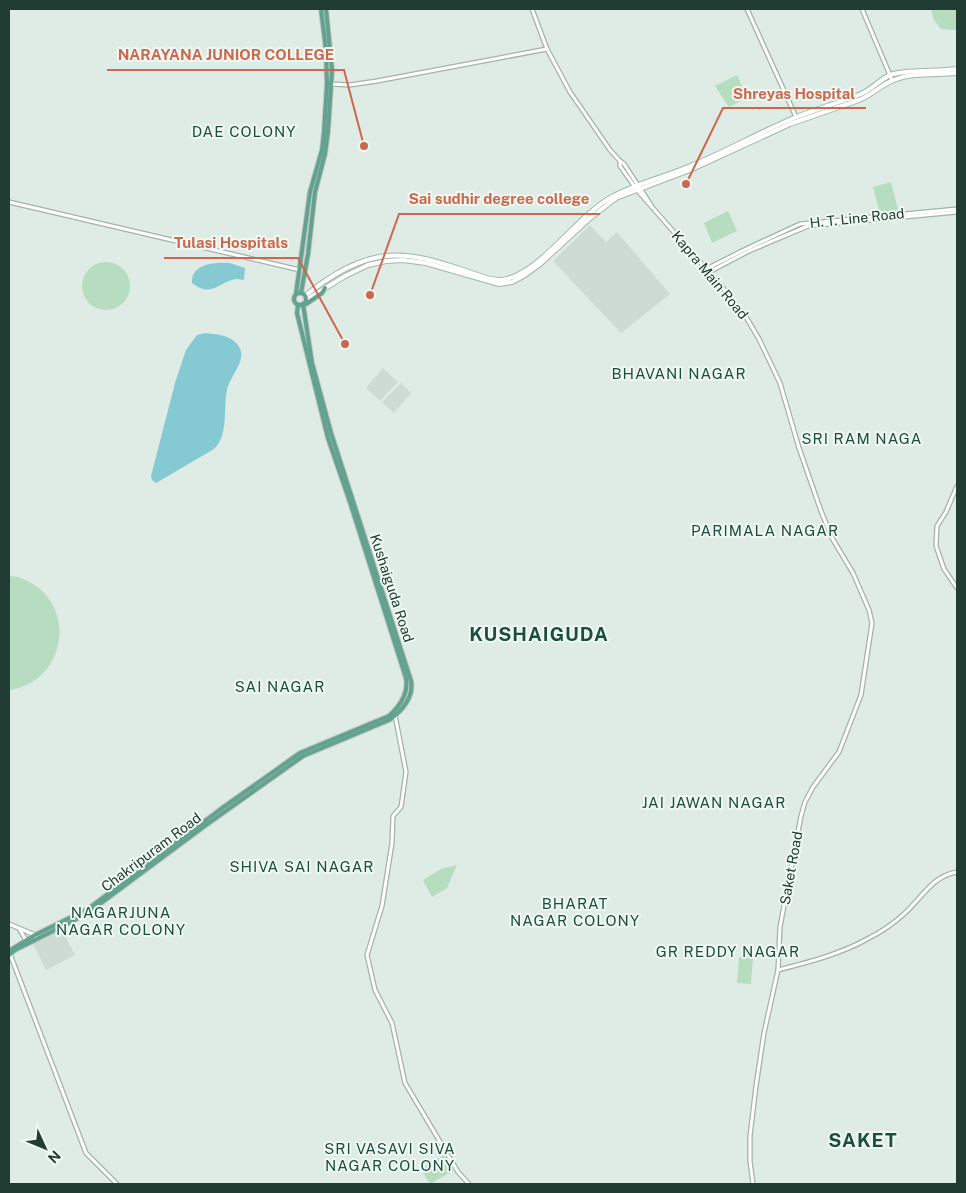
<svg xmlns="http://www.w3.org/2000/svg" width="966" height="1193" font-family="'Public Sans',sans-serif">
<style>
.built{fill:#cedbd4}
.green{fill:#b7ddc0}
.water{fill:#85cad3}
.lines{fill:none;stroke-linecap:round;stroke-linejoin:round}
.tertiary-casing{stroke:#a2b3ac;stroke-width:5.5}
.secondary-casing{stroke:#9eb7ad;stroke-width:6}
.primary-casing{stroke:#c1c8c6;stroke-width:6}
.tertiary{stroke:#fff;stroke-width:3}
.secondary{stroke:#fff;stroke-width:4}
.primary{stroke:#62a28f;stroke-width:4}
.labels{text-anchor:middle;stroke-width:4;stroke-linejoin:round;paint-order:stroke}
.street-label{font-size:14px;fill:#203c33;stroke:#f0f8f3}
.neighbourhood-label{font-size:15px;letter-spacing:1px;fill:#1b4e40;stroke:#f0f8f3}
.district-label{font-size:19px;font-weight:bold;letter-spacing:1px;fill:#1b4e40;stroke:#f0f8f3}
.leader{fill:none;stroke:#cc684c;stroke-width:2}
.callout-dot{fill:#cc684c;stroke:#f0f8f3;stroke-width:2}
.callout-label{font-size:15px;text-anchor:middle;font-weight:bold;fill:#cc684c;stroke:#f0f8f3;stroke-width:4;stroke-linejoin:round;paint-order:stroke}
</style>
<rect width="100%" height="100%" fill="#dfebe5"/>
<!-- built -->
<g class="built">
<polygon points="590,225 606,242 617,232 670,294 621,333 553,261"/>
<polygon points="383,368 398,382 380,401 366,388"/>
<polygon points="401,383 411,393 394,413 382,402"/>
<polygon points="62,930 75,955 46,970 33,944"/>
</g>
<!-- green -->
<g class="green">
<polygon points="931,9 957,9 956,30 941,29 934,20"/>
<polygon points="737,75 747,98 729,107 715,86"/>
<polygon points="891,182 899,213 880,215 873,187"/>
<polygon points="728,211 737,231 712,243 704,223"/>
<circle cx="106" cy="286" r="24"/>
<path d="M9,576C20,576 31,582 40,589C77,622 58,684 9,690Z"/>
<polygon points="457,865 447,888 432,897 423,880 441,869"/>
<polygon points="739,957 753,958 751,984 737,983"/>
<polygon points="444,1155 453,1171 430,1184 421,1169"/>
</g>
<!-- water -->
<g class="water">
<path d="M230,263L245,268L244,280C240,280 237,278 232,280C216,285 210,297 192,283C191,263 216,262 230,263Z"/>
<path d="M205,333C215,334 230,335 237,344C250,358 230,375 227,390C223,408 229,435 214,449L156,483L152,480L151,476L175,383L186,350L197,335Z"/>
</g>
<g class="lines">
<defs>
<g id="tertiary">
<polyline points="532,9 547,49 570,92 610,150 620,161 624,164 651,205"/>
<polyline points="747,9 796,117"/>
<polyline points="862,9 892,80"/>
<polyline points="331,84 350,85 377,81 547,49"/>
<polyline points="620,161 620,166 637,190 723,288 746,317 759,339 780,383 799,448 821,511 832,538 853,573 869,610 872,623 861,695 839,752 813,787 805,802 801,816 780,927 778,970 764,1033 756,1086 750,1136 750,1161 753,1184"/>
<polyline points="9,202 300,270"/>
<polyline points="706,269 748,248 800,224 957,209"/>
<polyline points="709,272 749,251 808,226 957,212"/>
<polyline points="957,486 946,512 937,526 936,546 944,569 957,588"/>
<polyline points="395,715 406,772 401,807 393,816 392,843 382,906 367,955 375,990 392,1023 405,1083 458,1172 469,1184"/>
<polyline points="9,924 35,935 36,939"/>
<polyline points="20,930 27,942"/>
<polyline points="10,954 86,1153 117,1184"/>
<path d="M778,970C809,962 841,954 869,938C881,932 894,923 904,914C922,898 932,876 957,872"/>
</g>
<g id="secondary">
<path d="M305,296C327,278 357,259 386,256C412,253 439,262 463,270C476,274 494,283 507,279C542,270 577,217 610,198C634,184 662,178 688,167C724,153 758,133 794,118C816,109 839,103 861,94C873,89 882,77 893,74C915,69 936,72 957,69"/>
<path d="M306,300L345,276L368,265L386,261L403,260L426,263L499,284L512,282L525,275L540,264L589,219L616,198L690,170L790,124L859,100C872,95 882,84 894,80C913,72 937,75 957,73"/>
</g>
<g id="primary">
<circle cx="300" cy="299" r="6"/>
<polyline points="301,293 308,254 315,192 325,154 328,131 332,70 326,9"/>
<polyline points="296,294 310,192 322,150 324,132 327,84 326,50 321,9"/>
<polyline points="306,304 322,293 325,288"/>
<path d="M9,951L35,935L88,909L221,809L300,753L389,716C400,706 409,694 406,678L350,502L328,438L297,313L298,305"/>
<path d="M9,955L15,950L73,921L97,906L206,825L303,756L389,720C402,711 414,697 411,681L331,433L312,363L303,304"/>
</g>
</defs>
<!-- tertiary casing -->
<use href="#tertiary" class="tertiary-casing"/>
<!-- secondary casing -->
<use href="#secondary" class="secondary-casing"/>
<!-- primary casing -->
<use href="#primary" class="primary-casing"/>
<!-- tertiary -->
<use href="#tertiary" class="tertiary"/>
<!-- secondary -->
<use href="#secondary" class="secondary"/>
<!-- primary -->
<use href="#primary" class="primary"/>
</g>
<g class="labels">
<!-- street labels -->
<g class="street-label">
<text transform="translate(857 218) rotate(-6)" y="5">H. T. Line Road</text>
<text transform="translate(710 275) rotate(50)" y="5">Kapra Main Road</text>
<text transform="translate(392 588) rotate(72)" y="5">Kushaiguda Road</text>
<text transform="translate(151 852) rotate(-37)" y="5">Chakripuram Road</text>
<text transform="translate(791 868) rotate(-80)" y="5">Saket Road</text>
</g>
<!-- neighbourhood labels -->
<g class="neighbourhood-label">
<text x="244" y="137">DAE COLONY</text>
<text x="679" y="379">BHAVANI NAGAR</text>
<text x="862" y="444">SRI RAM NAGA</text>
<text x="765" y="536">PARIMALA NAGAR</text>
<text x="280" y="692">SAI NAGAR</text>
<text x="714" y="808">JAI JAWAN NAGAR</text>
<text x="302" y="872">SHIVA SAI NAGAR</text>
<text x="575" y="909">BHARAT<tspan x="575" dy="17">NAGAR COLONY</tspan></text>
<text x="121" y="918">NAGARJUNA<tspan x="121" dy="17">NAGAR COLONY</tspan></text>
<text x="728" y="957">GR REDDY NAGAR</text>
<text x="390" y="1154">SRI VASAVI SIVA<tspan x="390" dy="17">NAGAR COLONY</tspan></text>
</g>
<!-- district labels -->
<g class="district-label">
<text x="539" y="641">KUSHAIGUDA</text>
<text x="863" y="1147">SAKET</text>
</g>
</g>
<!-- callouts -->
<path class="leader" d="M364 146L344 70H107M686 184L723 108H866M370 295L399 214H600M345 344L298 258H164"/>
<g class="callout-dot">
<circle cx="364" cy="146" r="5"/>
<circle cx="686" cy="184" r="5"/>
<circle cx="370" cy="295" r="5"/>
<circle cx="345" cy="344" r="5"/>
</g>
<g class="callout-label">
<text x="226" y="60">NARAYANA JUNIOR COLLEGE</text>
<text x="794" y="99">Shreyas Hospital</text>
<text x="499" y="204">Sai sudhir degree college</text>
<text x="231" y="248">Tulasi Hospitals</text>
</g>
<!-- border -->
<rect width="966" height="1193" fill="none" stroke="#203c33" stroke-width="20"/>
<!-- north arrow -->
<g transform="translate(45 1148) rotate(134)" stroke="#f0f8f3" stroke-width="4" paint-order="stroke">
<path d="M0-4L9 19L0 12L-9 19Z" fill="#203c33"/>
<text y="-8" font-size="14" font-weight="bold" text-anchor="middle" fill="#203c33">N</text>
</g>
</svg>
